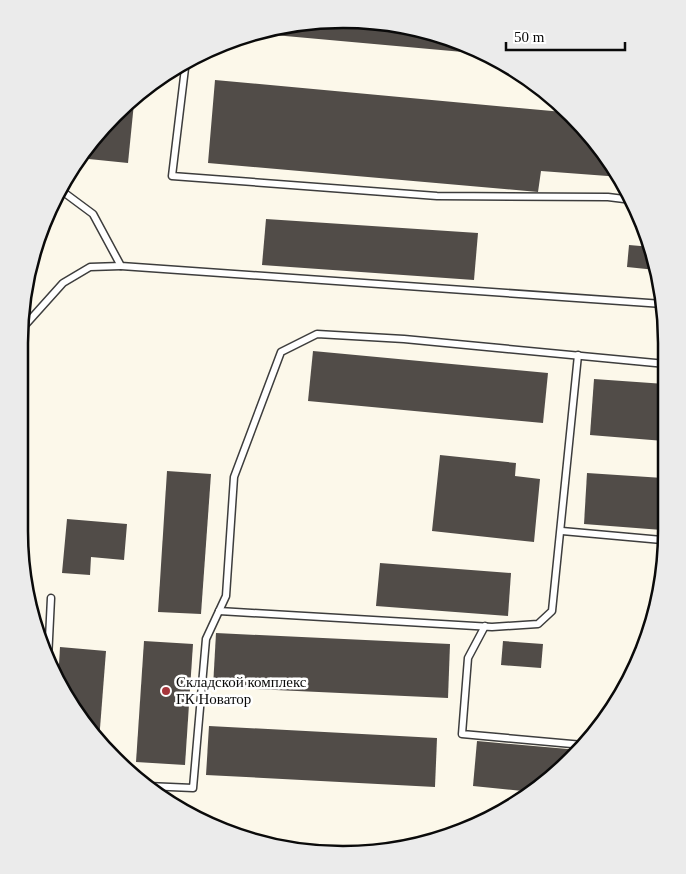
<svg xmlns="http://www.w3.org/2000/svg" width="686" height="874" font-family="Georgia,serif">
<style>
.building{fill:#514c48}
.lines{fill:none;stroke-linecap:round;stroke-linejoin:round}
.lane-casing{stroke:#3d3d3d;stroke-width:9}
.lane{stroke:#fff;stroke-width:6}
.poi-dot{fill:#a6363c;stroke:#fff;stroke-width:2}
.labels{text-anchor:middle;stroke-width:5;stroke-linejoin:round;paint-order:stroke}
.poi-label{font-size:15px;fill:#0a0a0a;stroke:#fff;text-anchor:start}
.rim{fill:none;stroke:#0a0a0a;stroke-width:2.5}
</style>
<rect width="100%" height="100%" fill="#fcf8ea"/>
<!-- building -->
<g class="building">
<polygon points="300,22 427,30 474,53 263,34"/>
<polygon points="215,80 563,112 621,177 541,171 538,192 208,163"/>
<polygon points="134,103 128,163 79,158 86,145"/>
<polygon points="266,219 478,233 474,280 262,265"/>
<polygon points="629,245 652,247 656,270 627,267"/>
<polygon points="313,351 548,373 543,423 308,401"/>
<polygon points="594,379 665,384 664,441 590,435"/>
<polygon points="440,455 516,463 515,476 540,479 534,542 432,531"/>
<polygon points="167,471 211,474 201,614 158,612"/>
<polygon points="587,473 663,478 662,530 584,524"/>
<polygon points="67,519 127,524 124,560 91,557 90,575 62,573"/>
<polygon points="380,563 511,573 508,616 376,606"/>
<polygon points="216,633 450,644 448,698 213,687"/>
<polygon points="144,641 193,644 185,765 136,762"/>
<polygon points="503,641 543,644 541,668 501,665"/>
<polygon points="60,647 106,651 99,741 62,693 58,682"/>
<polygon points="209,726 437,738 435,787 206,775"/>
<polygon points="477,741 579,750 557,775 533,792 473,786"/>
</g>
<g class="lines">
<defs>
<g id="lane">
<polyline points="186,60 172,176 437,196 608,197 632,200"/>
<polyline points="62,191 93,214 121,266 663,304"/>
<polyline points="19,332 63,283 90,267 121,266"/>
<polyline points="562,531 662,540"/>
<polyline points="219,611 492,627 538,624 552,611 578,355"/>
<polyline points="485,626 468,658 462,734 583,745"/>
<polyline points="48,659 51,598"/>
<polyline points="147,786 193,788 206,639 226,596 234,477 281,352 317,334 404,339 666,364"/>
</g>
</defs>
<!-- lane casing -->
<use href="#lane" class="lane-casing"/>
<!-- lane -->
<use href="#lane" class="lane"/>
</g>
<!-- markers -->
<circle class="poi-dot" cx="166" cy="691" r="5"/>
<g class="labels">
<!-- poi labels -->
<g class="poi-label">
<text x="176" y="687">Складской комплекс<tspan x="176" dy="17">ГК Новатор</tspan></text>
</g>
</g>
<!-- crop -->
<path d="M0 0H686V874H0ZM343 28H343A315 315 0 0 1 658 343V531A315 315 0 0 1 343 846H343A315 315 0 0 1 28 531V343A315 315 0 0 1 343 28Z" fill="#ebebeb" fill-rule="evenodd"/>
<path class="rim" d="M343 28H343A315 315 0 0 1 658 343V531A315 315 0 0 1 343 846H343A315 315 0 0 1 28 531V343A315 315 0 0 1 343 28Z"/>
<!-- scale -->
<path d="M506 42v8h119v-8" fill="none" stroke="#0a0a0a" stroke-width="2.5"/>
<text x="514" y="42" font-size="15" fill="#0a0a0a" stroke="#ffffff" stroke-width="4" paint-order="stroke">50 m</text>
</svg>
